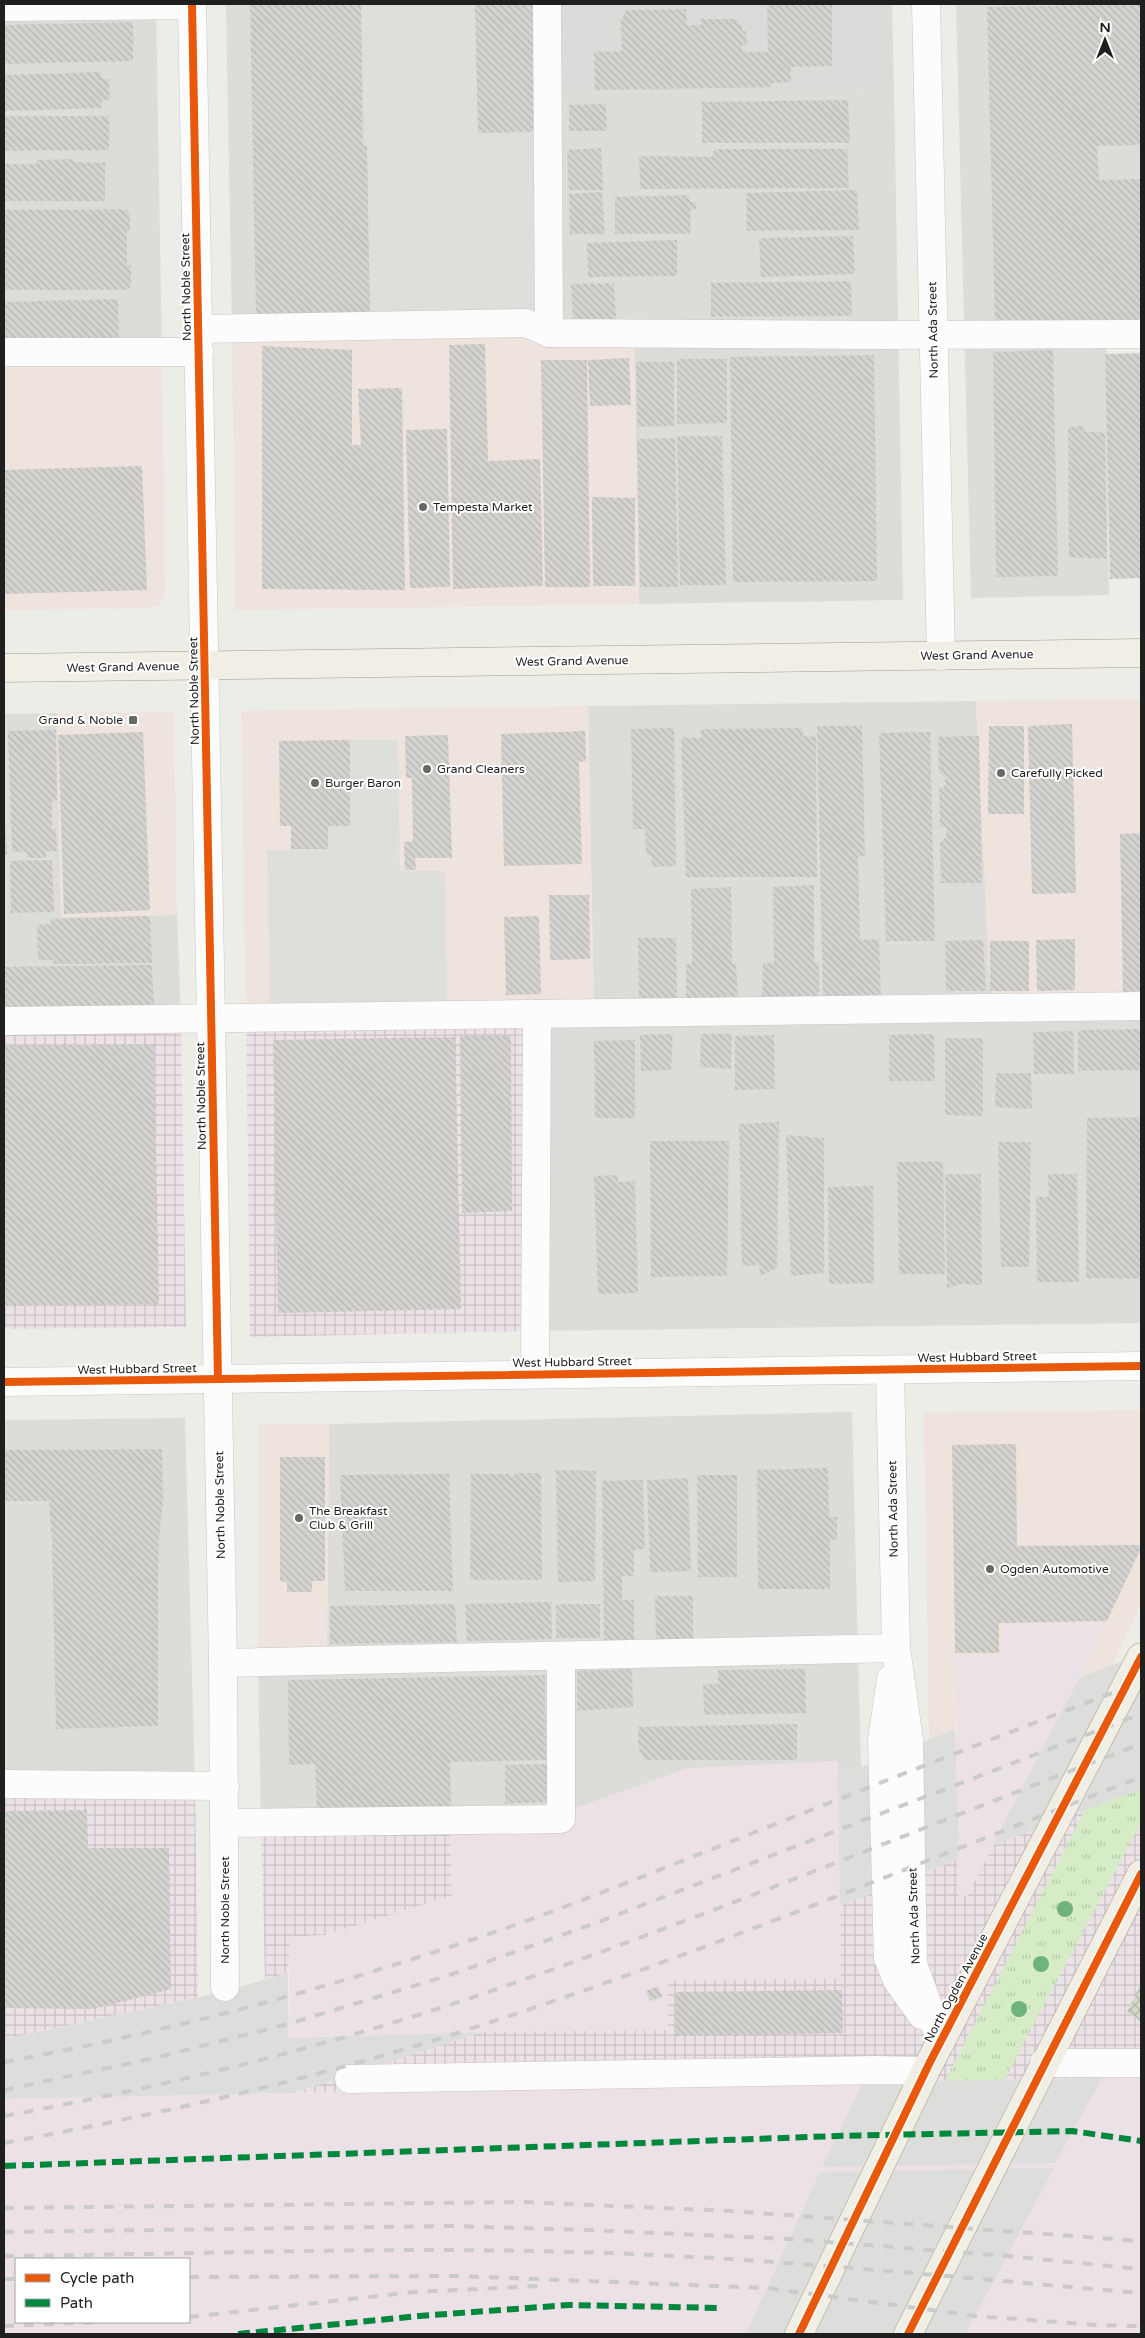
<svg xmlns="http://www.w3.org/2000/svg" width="1145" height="2338" font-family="'Varela Round',sans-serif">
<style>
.residential{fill:#dcdcd9}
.commercial{fill:#efe3dd}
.industrial{fill:url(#industrial-grid)}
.religious{fill:#dbdbd9}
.railway{fill:#ebe1e6;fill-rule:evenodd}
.construction{fill:url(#construction-cross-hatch)}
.grass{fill:url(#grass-tufts)}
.parking{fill:#dededb}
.pier{fill:#dddddb}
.building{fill:url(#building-back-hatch)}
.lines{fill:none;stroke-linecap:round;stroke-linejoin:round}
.minor-casing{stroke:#c6c6c4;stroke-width:29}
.major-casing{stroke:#a49e84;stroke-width:29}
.minor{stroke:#fcfcfc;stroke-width:28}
.major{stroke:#f1eee5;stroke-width:28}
.rail{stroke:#cbcbca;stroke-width:4;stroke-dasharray:10 10;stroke-linecap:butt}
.quiet{stroke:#00873e;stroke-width:6;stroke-dasharray:12 6;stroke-linecap:butt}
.cycleway-casing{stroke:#fff;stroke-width:11}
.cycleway{stroke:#e8590c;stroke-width:8}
.tree{fill:#70b27c}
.poi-dot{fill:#676765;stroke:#fff;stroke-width:2}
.labels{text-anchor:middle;stroke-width:4;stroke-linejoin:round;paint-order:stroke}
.street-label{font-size:12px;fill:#1f1f1f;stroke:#fff}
.poi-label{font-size:12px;fill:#1f1f1f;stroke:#fff;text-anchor:start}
</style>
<defs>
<pattern id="industrial-grid" width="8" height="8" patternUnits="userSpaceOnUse" patternTransform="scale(1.25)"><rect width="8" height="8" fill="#ebe1e6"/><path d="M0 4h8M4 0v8" fill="none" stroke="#c9c1c5"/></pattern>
<pattern id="construction-cross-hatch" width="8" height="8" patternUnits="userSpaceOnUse" patternTransform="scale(1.25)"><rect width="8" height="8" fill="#d5d7ca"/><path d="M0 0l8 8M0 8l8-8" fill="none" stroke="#b6b8ad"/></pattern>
<pattern id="grass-tufts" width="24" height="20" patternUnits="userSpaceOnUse" patternTransform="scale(1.25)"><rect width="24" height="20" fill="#d5ecc6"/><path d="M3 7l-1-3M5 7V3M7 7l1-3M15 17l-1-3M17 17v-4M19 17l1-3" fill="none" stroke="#b6caaa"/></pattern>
<pattern id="building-back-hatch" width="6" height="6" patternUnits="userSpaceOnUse" patternTransform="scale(1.25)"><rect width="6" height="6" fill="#d4d3cf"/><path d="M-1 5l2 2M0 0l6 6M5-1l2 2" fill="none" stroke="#b6b5b1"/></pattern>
</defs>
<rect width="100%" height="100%" fill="#edede8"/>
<!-- residential -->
<g class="residential">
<polygon points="4,4 156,4 162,356 4,358"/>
<polygon points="226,4 547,4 548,93 894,89 903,600 639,604 634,334 232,329"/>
<polygon points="956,4 1141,4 1141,334 1106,334 1109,595 971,598"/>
<polygon points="976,701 991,1008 1141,1006 1141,1323 535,1331 537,1014 594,1013 588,706"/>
<polygon points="57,713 61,917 177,915 181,1019 4,1021 4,714"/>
<polygon points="852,1412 861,1768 838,1777 838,1762 575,1827 450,1830 261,1823 258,1662 327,1661 329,1424"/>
<polygon points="185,1418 195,1786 4,1784 4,1420"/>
</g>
<!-- commercial -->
<g class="commercial">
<polygon points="232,329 634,334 639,604 235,610"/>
<polygon points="162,356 165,591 160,605 148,608 4,610 4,358"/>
<polygon points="1141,699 1141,1006 991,1008 976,701"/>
<polygon points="588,706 594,1013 246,1017 241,711"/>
<polygon points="174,712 177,915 61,917 57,713"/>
<polygon points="1141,1410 1141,1604 1112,1666 1079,1678 1104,1624 1001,1656 955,1656 955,1729 929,1740 924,1413"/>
<polygon points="258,1424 329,1424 327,1661 258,1662"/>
</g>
<!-- industrial -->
<g class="industrial">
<polygon points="537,1014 535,1331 250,1337 246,1017"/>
<polygon points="181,1019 186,1327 4,1329 4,1022"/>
<polygon points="4,1784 195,1786 198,1997 4,2039"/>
<polygon points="1141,1789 1141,2077 292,2093 484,2032 668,2030 668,1981 840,1978 840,1906 959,1859 958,1894 962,1897 968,1895 992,1846"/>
<polygon points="450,1821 452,1896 325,1935 291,1937 288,1973 265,1979 261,1823"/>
</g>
<!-- religious -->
<polygon class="religious" points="892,4 894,89 548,93 547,5"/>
<!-- railway -->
<g class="railway">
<polygon points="1104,1623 1079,1678 968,1895 962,1897 958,1895 955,1656 1001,1656 1002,1625"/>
<polygon points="838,1761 841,1978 668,1981 668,2030 484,2032 288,2038 290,1937 325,1935 452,1896 450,1830 575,1827 575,1808 688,1768"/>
<path d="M1141,2077V2334H4V2099ZM16,2259H189V2322H16Z"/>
</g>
<!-- construction -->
<polygon class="construction" points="1141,1984 1141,2022 1127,2012"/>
<!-- grass -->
<polygon class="grass" points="1141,1789 1141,1823 1004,2080 945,2081 1085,1810"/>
<!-- parking -->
<g class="parking">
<polygon points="361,4 475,4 478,133 536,132 534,312 370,316"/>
<polygon points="350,740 398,740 400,871 445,871 447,1001 270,1003 267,850 328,849 328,826 350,826"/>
</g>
<!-- pier -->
<g class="pier">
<polygon points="1141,1654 1141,1789 992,1846 1079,1678"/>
<polygon points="955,1729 959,1859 840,1906 838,1777"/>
<polygon points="288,1973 288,2038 484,2032 292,2093 4,2099 4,2039 214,1994"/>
<polygon points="1102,2078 1055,2163 822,2167 863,2082"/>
<polygon points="1054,2168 965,2334 746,2334 820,2172"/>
</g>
<!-- building -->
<g class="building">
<polygon points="250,4 361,4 363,146 367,146 370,316 256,318"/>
<polygon points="475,4 534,4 536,132 478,133"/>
<polygon points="767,4 832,4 832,66 791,67 791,82 772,83 772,87 595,90 594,52 622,51 621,21 626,10 686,9 687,25 701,25 701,19 737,19 737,24 742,24 742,31 746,31 747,45 742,45 742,52 768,52"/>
<polygon points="1141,4 1141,145 1097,146 1099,180 1141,179 1141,320 995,323 987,7"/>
<polygon points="133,22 133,61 4,64 4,25"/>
<polygon points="101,72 102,79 109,79 110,100 102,100 102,108 4,111 4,75"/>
<polygon points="848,100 850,143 702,143 702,102"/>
<polygon points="606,104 607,131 569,131 569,105"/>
<polygon points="4,116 109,116 109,150 4,151"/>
<polygon points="601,148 603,190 569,190 567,150"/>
<polygon points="715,149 847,149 849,188 640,189 639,156 712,157"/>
<polygon points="73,159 73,162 105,163 105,201 4,201 4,164 37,164 37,160"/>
<polygon points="857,190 859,230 747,231 746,193"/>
<polygon points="602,192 605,234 570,234 569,194"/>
<polygon points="689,195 690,202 696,202 697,209 691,209 690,234 615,234 615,197"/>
<polygon points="126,209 130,214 130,231 127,231 127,265 131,265 131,286 128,290 4,290 4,210"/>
<polygon points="853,236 855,274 761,277 759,238"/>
<polygon points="677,240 677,276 588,277 587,243"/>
<polygon points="851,281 852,316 711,317 711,283"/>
<polygon points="614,283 616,319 573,322 571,284"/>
<polygon points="118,299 119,339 4,342 4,302"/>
<polygon points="485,344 488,461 540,459 543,586 453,589 449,345"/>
<polygon points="262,346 352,350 352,445 361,445 358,389 402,388 405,590 262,589"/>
<polygon points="1053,350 1058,576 996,577 993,352"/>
<polygon points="1141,353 1141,578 1110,579 1105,354"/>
<polygon points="874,355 877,581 733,582 730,357"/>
<polygon points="629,358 631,405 590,406 588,360"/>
<polygon points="677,359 727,359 727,423 677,424"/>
<polygon points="541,360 587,360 590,587 545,587"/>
<polygon points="636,362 674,362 674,426 637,427"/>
<polygon points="1084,426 1083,431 1105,433 1107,559 1069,557 1068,427"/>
<polygon points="447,429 450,587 410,588 406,430"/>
<polygon points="677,436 722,436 726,585 680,585"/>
<polygon points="675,438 678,587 640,587 637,439"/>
<polygon points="142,466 147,590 4,594 4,470"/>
<polygon points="592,497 635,498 635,586 593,586"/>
<polygon points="1072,724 1076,893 1032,894 1028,726"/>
<polygon points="817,726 862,726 865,856 858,856 860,940 879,939 881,999 823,1000"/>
<polygon points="989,726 1024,726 1024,814 988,814"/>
<polygon points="674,728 676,866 652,867 651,855 646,855 645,829 633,829 631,729"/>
<polygon points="802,728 803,736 816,737 817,877 686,877 681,737 701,738 701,729"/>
<polygon points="56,730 57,800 52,801 52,829 56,829 57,851 46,851 46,858 27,858 27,852 12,852 8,731"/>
<polygon points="585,731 586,761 579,762 582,864 504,866 501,734"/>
<polygon points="143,732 150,910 64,914 58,735"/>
<polygon points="930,732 935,941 886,941 879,733"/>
<polygon points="448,735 452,858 415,858 416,870 405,870 404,842 413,841 412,778 406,778 405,736"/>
<polygon points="979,736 982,883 941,883 940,843 946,837 946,827 940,827 939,789 945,786 945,778 939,773 938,737"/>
<polygon points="350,740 350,826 328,826 328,849 291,849 291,826 280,826 279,741"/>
<polygon points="4,805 7,855 4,855"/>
<polygon points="1141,833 1141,991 1123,992 1120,834"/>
<polygon points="52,860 54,912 11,913 10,861"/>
<polygon points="814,885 814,962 819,962 819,998 762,998 763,963 774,963 773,887"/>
<polygon points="731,887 732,964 736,963 738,1000 686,1001 686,965 692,963 691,889"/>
<polygon points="549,895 589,895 590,959 550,960"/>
<polygon points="150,916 152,963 54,964 53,960 38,960 37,925 51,924 51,919"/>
<polygon points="539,916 541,994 506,995 504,917"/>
<polygon points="638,938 676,938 677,998 639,998"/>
<polygon points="1075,939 1075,990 1037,991 1036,940"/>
<polygon points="983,940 986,991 946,991 945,941"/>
<rect x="990" y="941" width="39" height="50"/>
<polygon points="152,965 154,1009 4,1009 4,967"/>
<polygon points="1141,1029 1141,1070 1078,1071 1078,1030"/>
<polygon points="1073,1031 1074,1074 1034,1074 1033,1032"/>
<polygon points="673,1034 671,1070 641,1071 640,1035"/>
<polygon points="701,1034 732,1034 731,1069 700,1067"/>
<polygon points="934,1034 935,1081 889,1081 889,1035"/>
<polygon points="774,1035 775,1089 735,1090 735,1036"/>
<polygon points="460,1036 511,1036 512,1211 462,1213"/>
<polygon points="455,1037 461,1309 278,1313 273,1040"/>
<polygon points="945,1038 983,1038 983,1116 945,1115"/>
<polygon points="635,1040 635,1118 595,1118 594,1041"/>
<polygon points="154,1044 159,1304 4,1306 4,1046"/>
<polygon points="996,1073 1031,1073 1032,1109 995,1107"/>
<polygon points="1141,1117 1141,1279 1086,1278 1087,1118"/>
<polygon points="779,1122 777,1268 760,1276 759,1265 742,1266 739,1124"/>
<polygon points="786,1135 824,1138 824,1273 791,1276"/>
<polygon points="650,1141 729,1141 727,1276 651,1277"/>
<polygon points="998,1142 1031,1142 1029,1267 1001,1267"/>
<polygon points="943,1161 945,1274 899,1274 897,1162"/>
<polygon points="945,1174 981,1174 982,1285 961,1284 947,1288"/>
<polygon points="1048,1174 1077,1174 1079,1282 1037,1282 1036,1197 1049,1197"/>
<polygon points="618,1175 618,1182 635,1181 638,1293 598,1294 594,1176"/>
<polygon points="873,1186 874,1283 829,1284 828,1187"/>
<polygon points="1016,1444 1017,1546 1141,1545 1141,1548 1107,1621 999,1623 999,1653 955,1653 952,1445"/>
<polygon points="162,1449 163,1499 159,1540 158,1587 158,1726 56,1729 52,1542 49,1501 4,1501 4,1450"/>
<polygon points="280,1457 325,1457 325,1581 312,1581 312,1592 287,1592 287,1582 280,1581"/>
<polygon points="828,1468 829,1517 837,1517 837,1540 830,1540 830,1589 758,1589 757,1470"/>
<polygon points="556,1470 596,1471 595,1581 558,1582"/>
<polygon points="516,1473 541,1473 542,1580 470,1580 471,1474 508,1474 511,1478"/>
<polygon points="449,1474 453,1591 345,1591 340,1475"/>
<polygon points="697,1475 737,1475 737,1577 698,1577"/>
<polygon points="688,1478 691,1571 650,1572 647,1480"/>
<polygon points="643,1480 645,1549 634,1550 634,1576 622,1576 622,1600 634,1600 634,1641 604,1642 602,1481"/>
<polygon points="655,1596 693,1596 693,1643 656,1643"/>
<polygon points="551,1602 552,1639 467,1641 465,1604"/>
<polygon points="455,1604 457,1642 330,1644 330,1606"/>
<rect x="556" y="1604" width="44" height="34"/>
<polygon points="632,1669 633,1707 577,1711 577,1671"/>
<polygon points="805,1669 806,1713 704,1715 703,1684 718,1684 718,1670"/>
<polygon points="545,1675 546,1760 450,1762 451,1806 317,1809 315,1764 289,1765 288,1680"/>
<polygon points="797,1724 797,1760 646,1760 640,1752 638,1743 638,1727"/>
<polygon points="547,1764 548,1802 505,1804 505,1765"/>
<polygon points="87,1810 88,1848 169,1848 171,1989 94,2009 4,2008 4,1811"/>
<polygon points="658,1986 662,1997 650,2001 646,1991"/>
<polygon points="842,1990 843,2033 676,2036 676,1992"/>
</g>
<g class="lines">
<defs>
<g id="minor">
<polyline points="192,4 223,1663 225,1987"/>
<polyline points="547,4 549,333"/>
<polyline points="926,4 941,656"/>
<polyline points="4,7 192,5"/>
<polyline points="198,329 526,323 549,333 881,335 1141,334"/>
<polyline points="4,352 199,352"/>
<polyline points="4,1021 1141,1006"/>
<polyline points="890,1370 896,1648 909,1740 913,1964 941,2041"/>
<polyline points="535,1373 537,1014"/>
<polyline points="4,1382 1141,1366"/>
<polyline points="223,1663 896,1648"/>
<polyline points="891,1679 882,1740 888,1958 897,1980 922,2015"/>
<polyline points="4,1784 225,1786"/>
<polyline points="225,1823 561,1819 561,1656"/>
<polyline points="1044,2063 1141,2063"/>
<polyline points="349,2079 876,2070 925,2071"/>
</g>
<g id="major">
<polyline points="4,668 1141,653"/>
<polyline points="799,2334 930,2062 1141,1657"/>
<polyline points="908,2334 1141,1874"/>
</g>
</defs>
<!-- minor casing -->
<use href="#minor" class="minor-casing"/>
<!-- major casing -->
<use href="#major" class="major-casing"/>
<!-- minor -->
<use href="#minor" class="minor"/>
<!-- major -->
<use href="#major" class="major"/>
<!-- rail -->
<g class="rail">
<path d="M4,2062C158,2034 311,1993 459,1944C551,1914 641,1877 730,1842C867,1788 1004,1734 1141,1682"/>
<polyline points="4,2090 155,2058 288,2024 450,1975 601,1921 1141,1714"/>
<path d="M4,2116C169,2086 335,2045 494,1990C712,1915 925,1826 1141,1744"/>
<path d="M4,2143C156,2115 306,2081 454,2034C687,1960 913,1865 1141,1777"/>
<polyline points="4,2208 522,2202 731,2211 1141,2241"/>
<polyline points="4,2232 452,2226 590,2230 790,2239 1007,2256 1141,2269"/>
<path d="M4,2256C213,2254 424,2245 633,2254C803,2261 972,2279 1141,2293"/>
<polyline points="189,2277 459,2276 767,2288 975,2316 1096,2325 1141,2326"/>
<polyline points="4,2279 16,2279"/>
<polyline points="189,2317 414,2292 540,2286"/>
<polyline points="4,2326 99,2322"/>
</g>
<!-- quiet -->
<g class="quiet">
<polyline points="4,2166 837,2136 1072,2131 1141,2141"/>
<polyline points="238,2334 419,2316 569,2305 721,2308"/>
</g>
<defs>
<g id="cycleway">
<polyline points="192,4 218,1379"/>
<polyline points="4,1382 1141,1366"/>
<polyline points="799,2334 930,2062 1141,1657"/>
<polyline points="908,2334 1141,1874"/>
</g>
</defs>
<!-- cycleway casing -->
<use href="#cycleway" class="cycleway-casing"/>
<!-- cycleway -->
<use href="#cycleway" class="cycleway"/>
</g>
<!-- trees -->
<g class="tree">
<circle cx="1065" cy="1909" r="8"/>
<circle cx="1041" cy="1964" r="8"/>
<circle cx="1019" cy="2009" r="8"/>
</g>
<!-- markers -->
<g class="poi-dot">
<circle cx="423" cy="507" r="5"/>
<rect x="128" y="715" width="10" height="10" rx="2.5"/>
<circle cx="427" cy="769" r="5"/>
<circle cx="1001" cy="773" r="5"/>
<circle cx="315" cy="783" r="5"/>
<circle cx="299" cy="1518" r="5"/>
<circle cx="990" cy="1569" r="5"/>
</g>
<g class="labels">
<!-- street labels -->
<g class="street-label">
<text transform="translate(186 287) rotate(-91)" y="4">North Noble Street</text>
<text transform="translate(933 330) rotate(-91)" y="4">North Ada Street</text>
<text transform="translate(977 655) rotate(-1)" y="4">West Grand Avenue</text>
<text transform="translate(572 661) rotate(-1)" y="4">West Grand Avenue</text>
<text transform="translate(123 667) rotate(-1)" y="4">West Grand Avenue</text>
<text transform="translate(194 691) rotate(-91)" y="4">North Noble Street</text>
<text transform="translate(201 1096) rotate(-91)" y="4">North Noble Street</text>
<text transform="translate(977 1357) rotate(-1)" y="4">West Hubbard Street</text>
<text transform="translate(572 1362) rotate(-1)" y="4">West Hubbard Street</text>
<text transform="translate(137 1369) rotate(-1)" y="4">West Hubbard Street</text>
<text transform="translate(220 1505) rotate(-91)" y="4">North Noble Street</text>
<text transform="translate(893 1509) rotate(-91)" y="4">North Ada Street</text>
<text transform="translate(225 1910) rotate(-90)" y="4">North Noble Street</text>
<text transform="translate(914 1916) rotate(-92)" y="4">North Ada Street</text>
<text transform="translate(956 1988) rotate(-62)" y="4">North Ogden Avenue</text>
</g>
<!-- poi labels -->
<g class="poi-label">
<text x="433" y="511">Tempesta Market</text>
<text x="123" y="724" text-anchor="end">Grand &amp; Noble</text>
<text x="437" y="773">Grand Cleaners</text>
<text x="1011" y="777">Carefully Picked</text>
<text x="325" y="787">Burger Baron</text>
<text x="309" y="1515">The Breakfast<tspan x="309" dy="14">Club &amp; Grill</tspan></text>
<text x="1000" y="1573">Ogden Automotive</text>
</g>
</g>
<!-- border -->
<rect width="1145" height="2338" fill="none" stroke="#1f1f1f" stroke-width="10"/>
<!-- legend -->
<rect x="15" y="2258" width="175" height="65" fill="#ffffff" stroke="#a5a5a5"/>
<rect x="25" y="2274" width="25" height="8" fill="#e8590c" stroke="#a5a5a5"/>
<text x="60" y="2283" font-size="15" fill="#1f1f1f">Cycle path</text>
<rect x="25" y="2299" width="25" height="8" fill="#00873e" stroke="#a5a5a5"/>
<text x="60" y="2308" font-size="15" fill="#1f1f1f">Path</text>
<!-- north arrow -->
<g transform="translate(1105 40)" stroke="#ffffff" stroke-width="4" paint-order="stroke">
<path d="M0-4L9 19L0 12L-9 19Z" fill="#1f1f1f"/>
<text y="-8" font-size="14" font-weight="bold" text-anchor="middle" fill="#1f1f1f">N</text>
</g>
</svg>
